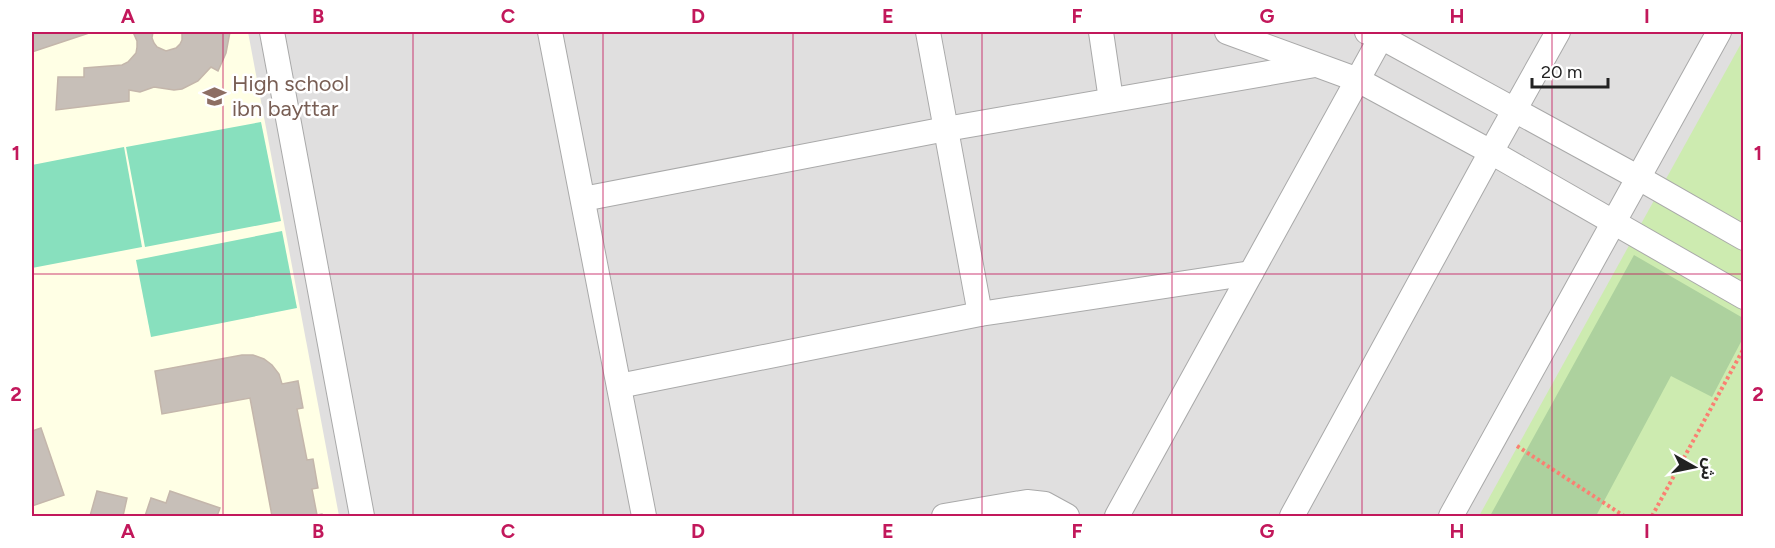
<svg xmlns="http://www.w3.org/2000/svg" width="1775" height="548" font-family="Figtree,'Noto Sans Arabic',sans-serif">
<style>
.residential{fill:#e0dfdf}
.education{fill:#ffffe5}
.grass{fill:#cdebb0}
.forest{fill:#add19e}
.pitch{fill:#88e0be}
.building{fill:#c7bfb8;stroke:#c4b6ab;stroke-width:1.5}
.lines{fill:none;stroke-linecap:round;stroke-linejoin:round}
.minor-casing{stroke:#a9a9a9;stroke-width:26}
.path{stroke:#fa8072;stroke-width:4;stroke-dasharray:3 3;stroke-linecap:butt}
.minor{stroke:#fff;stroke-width:24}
.grid{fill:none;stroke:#c2185b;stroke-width:1.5;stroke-opacity:0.55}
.labels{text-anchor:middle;stroke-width:5;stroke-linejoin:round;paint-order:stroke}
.education-label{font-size:22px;fill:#785e54;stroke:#fff;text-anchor:start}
.neatline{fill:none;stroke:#c2185b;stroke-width:2}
.grid-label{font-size:20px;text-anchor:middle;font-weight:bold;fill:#c2185b}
</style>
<rect width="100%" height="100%" fill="#f2efe9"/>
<!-- residential -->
<rect class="residential" x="32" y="32" width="1711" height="484"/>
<!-- education -->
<polygon class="education" points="32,32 248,32 339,516 32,516"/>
<!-- grass -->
<polygon class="grass" points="1743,40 1743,516 1479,516"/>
<!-- forest -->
<polygon class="forest" points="1634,255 1743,318 1743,338 1712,397 1671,376 1596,516 1490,516"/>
<!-- pitch -->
<g class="pitch">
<polygon points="261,122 281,221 145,247 126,147"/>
<polygon points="124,147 142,247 32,268 32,165"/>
<polygon points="282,231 297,308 151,337 136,260"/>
</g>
<!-- building -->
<g class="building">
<polygon points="32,32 92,32 32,52"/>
<polygon points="133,32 153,32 152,38 154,43 157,47 166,51 176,48 180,44 182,40 182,32 230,32 226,53 218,71 211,67 198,81 182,89 174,90 154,87 140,92 129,90 129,101 56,110 58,77 84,77 84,68 122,65 128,62 136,53 137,47 137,41"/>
<polygon points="242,355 253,355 264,359 272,365 279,374 282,384 298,381 303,408 297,409 307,460 313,459 318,488 312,489 317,515 322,514 323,516 272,516 250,398 162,414 155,371"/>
<polygon points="41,428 64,495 32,506 32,431"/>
<polygon points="97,491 127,498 123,516 90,516"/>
<polygon points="170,491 220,508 217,516 145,516 151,498 166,503"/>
</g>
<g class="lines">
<defs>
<g id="minor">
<polyline points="272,32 362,516"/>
<polyline points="550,32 644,516"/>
<polyline points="928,32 980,314"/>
<polyline points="1101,32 1111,100"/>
<polyline points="1227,32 1358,80 1491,152 1744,297"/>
<polyline points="1367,32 1381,37 1639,178 1744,238"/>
<polyline points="583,199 946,129 1315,65"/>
<polyline points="619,386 980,314 1251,273"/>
<polyline points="944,516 1027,502 1045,504 1067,516"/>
<polyline points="1117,516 1384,32"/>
<polyline points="1292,516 1491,152 1558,32"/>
<polyline points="1451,516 1719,32"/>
</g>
</defs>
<!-- minor casing -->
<use href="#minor" class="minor-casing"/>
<!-- path -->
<g class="path">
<polyline points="1517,446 1624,516"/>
<polyline points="1652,516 1744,348"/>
</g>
<!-- minor -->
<use href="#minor" class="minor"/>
</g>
<!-- grid -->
<path class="grid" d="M223,32V516M413,32V516M603,32V516M793,32V516M982,32V516M1172,32V516M1362,32V516M1552,32V516M32,274H1744"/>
<!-- icons -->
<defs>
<symbol id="school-bare" viewBox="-9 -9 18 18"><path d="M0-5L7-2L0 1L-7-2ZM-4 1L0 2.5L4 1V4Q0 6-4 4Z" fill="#8d6e63" stroke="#fff" stroke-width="2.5" paint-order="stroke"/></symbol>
</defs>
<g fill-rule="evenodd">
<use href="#school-bare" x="198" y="80" width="33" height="33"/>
</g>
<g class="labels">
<!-- education labels -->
<g class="education-label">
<text x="232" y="91">High school<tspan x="232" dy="25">ibn bayttar</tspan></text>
</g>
</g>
<!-- border -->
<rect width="1775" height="548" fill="none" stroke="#ffffff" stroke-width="66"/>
<!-- north arrow -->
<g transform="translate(1694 467) rotate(99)" stroke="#ffffff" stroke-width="4.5" paint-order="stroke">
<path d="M0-4.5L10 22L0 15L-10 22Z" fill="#222222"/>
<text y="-9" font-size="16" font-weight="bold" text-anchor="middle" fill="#222222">ش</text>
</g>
<!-- scale -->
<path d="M1532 78v9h76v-9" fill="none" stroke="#222222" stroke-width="3"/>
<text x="1541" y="78" font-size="18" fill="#222222" stroke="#ffffff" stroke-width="4.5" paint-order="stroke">20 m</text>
<rect x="33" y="33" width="1709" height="482" class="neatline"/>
<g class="grid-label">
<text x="128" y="23">A</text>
<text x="318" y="23">B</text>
<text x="508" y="23">C</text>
<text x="698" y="23">D</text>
<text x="888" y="23">E</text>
<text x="1077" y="23">F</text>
<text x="1267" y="23">G</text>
<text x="1457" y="23">H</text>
<text x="1647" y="23">I</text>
<text x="16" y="160">1</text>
<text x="1758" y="160">1</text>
<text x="16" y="401">2</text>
<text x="1758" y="401">2</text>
<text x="128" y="538">A</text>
<text x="318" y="538">B</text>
<text x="508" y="538">C</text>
<text x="698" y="538">D</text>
<text x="888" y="538">E</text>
<text x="1077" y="538">F</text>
<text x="1267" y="538">G</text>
<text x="1457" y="538">H</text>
<text x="1647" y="538">I</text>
</g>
</svg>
